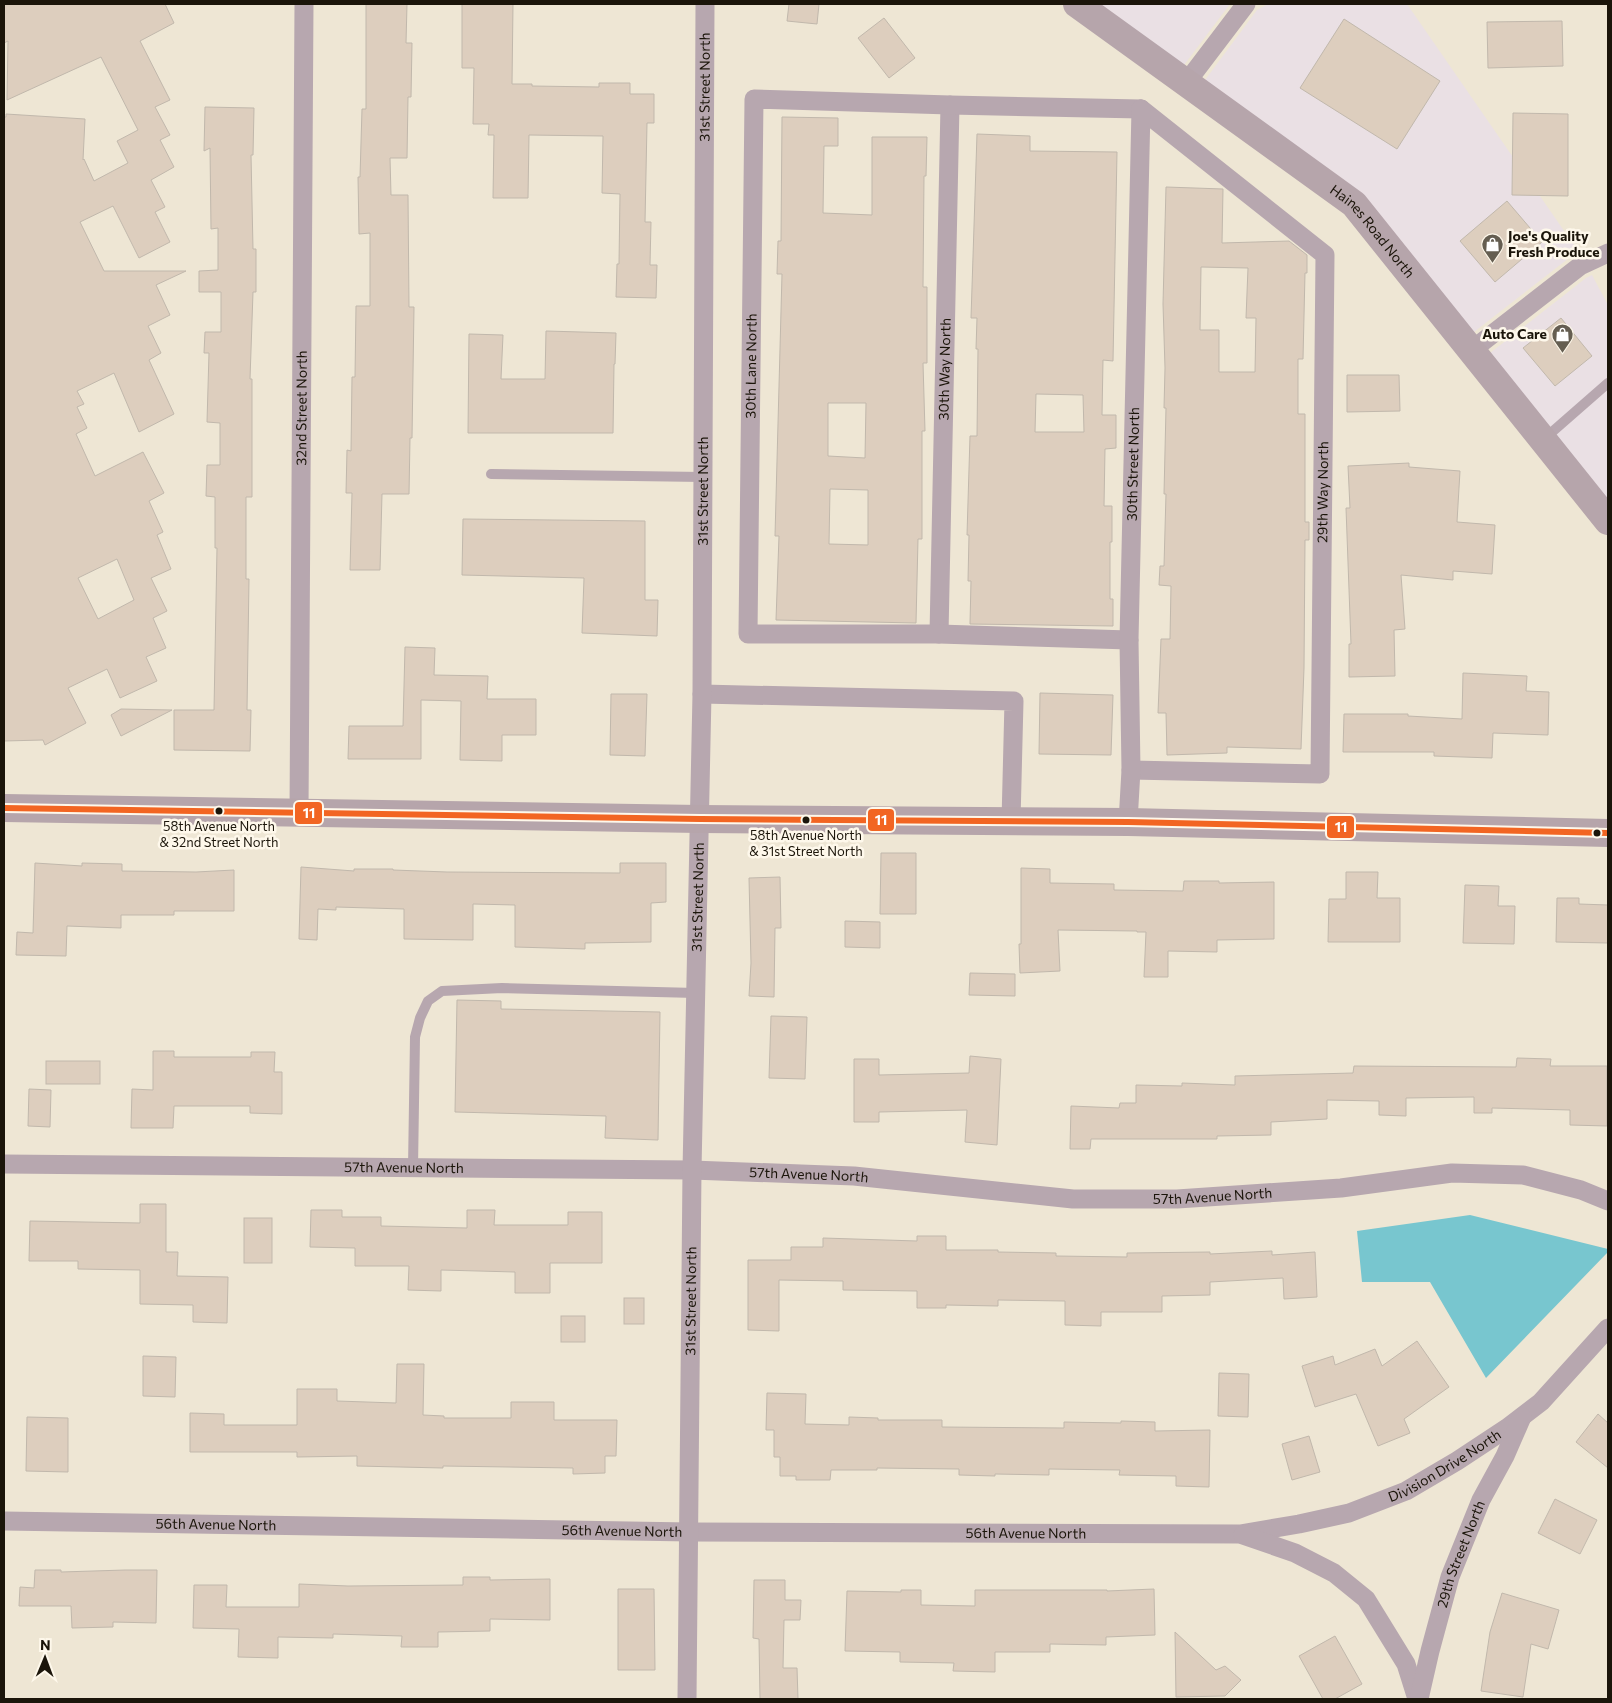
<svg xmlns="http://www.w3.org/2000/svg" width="1612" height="1703" font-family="Commissioner,sans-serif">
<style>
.commercial{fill:#eae0e4}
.water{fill:#78c6cf}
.building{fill:#ddcebe;stroke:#c1b8ac;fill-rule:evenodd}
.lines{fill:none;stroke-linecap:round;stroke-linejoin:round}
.lane{stroke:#b7a7af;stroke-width:10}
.street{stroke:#b7a7af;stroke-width:19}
.secondary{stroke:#b6a5ab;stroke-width:28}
.bus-1-casing{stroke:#fef8eb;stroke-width:10}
.bus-1{stroke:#f26522;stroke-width:6}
.bus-dot{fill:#1b150a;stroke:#fef8eb;stroke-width:2}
.labels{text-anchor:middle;stroke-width:5;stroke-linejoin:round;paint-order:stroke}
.bus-label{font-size:13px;fill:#1b150a;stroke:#fef8eb}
.street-label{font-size:14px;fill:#1b150a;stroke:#fef8eb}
.poi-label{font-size:14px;font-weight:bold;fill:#1b150a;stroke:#fef8eb;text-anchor:start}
.line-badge{stroke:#fef8eb;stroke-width:2}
.badge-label{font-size:14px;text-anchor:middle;font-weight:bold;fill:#fff}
</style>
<rect width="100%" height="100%" fill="#eee6d4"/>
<!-- commercial -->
<g class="commercial">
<polygon points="1100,4 1230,4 1184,65"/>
<polygon points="1268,4 1407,4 1578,251 1474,332 1205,80 1257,10"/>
<polygon points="1592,275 1608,305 1608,500 1490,353 1586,278"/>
</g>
<!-- water -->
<polygon class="water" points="1470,1215 1608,1249 1608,1252 1486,1378 1430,1282 1362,1282 1357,1231"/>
<!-- building -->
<g class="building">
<path d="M4,4H165L174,23L140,41L170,100L155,107L170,135L160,140L174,167L151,180L165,207L155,212L170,242L139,258L113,206L80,222L104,271H186L156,285L170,315L148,326L161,353L149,360L174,414L139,432L114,373L77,391L84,404L77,407L87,428L76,434L95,476L143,452L164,493L149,501L163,532L157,535L171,569L151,578L167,611L153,618L166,648L146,657L157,681L120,698L107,669L68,688L86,723L45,745L43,740L4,741V117H6V114L85,119L83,160L84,159L94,181L128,163L117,141L138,130L101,57L7,100L8,41L4,43ZM117,559L134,600L98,619L78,578Z"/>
<polygon points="366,4 407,4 406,43 412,43 411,97 408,97 407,158 390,158 391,195 408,195 409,307 414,307 412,438 410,438 409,494 382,494 380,570 350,570 352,493 346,493 347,450 351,451 352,377 355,377 356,306 370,306 370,233 359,234 358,177 360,177 362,109 366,109"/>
<polygon points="462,4 513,4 512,84 532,84 532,86 599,87 599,83 630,83 630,94 654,94 654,123 647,123 645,222 651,222 650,265 657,265 656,298 616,297 617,264 619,264 620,194 602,193 603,136 529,135 528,198 493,198 494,135 488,135 489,124 473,124 474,68 462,68"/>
<polygon points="789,4 819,4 817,24 787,21"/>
<polygon points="884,18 915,58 889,78 858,38"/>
<polygon points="1344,19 1440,81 1397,149 1300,88"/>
<polygon points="1562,21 1563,66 1488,68 1487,22"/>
<polygon points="205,107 254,108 253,155 251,155 253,249 256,249 256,292 253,292 250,379 252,379 252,497 246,497 246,579 249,579 247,710 251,710 250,751 174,750 174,710 214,710 217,548 215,548 215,497 206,496 207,465 220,465 220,423 207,422 209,353 204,353 205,332 221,332 221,292 199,292 199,271 218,270 218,228 211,229 210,148 204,151"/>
<polygon points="1513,113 1568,114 1568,196 1512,195"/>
<path d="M782,117L838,118V146H824L823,213L872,215V137H927L926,176H924L923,287H927V363H923L925,431H922V539H918L916,623L776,620L779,536H775L782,274H777L778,241H781ZM828,403H866L865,458L828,456ZM830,489L868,490V545L829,544Z"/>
<path d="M977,134L1030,136V151L1117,152L1113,361L1103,360L1102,415H1116V448L1105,449L1104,506H1112V542H1110V599H1113V626L970,624L971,581H968L969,535H967L970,436H977L978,349H976L977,318H971ZM1036,394L1083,395L1084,432H1035Z"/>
<path d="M1166,187L1223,189L1222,243L1289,241L1307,255V273H1305L1303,359H1298V414H1305V522H1309V540H1305L1304,668L1301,749L1227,747V753L1167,755L1166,713H1158L1161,639H1170L1171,586L1159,585L1160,566H1164L1166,494H1164L1166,408H1164L1165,368L1163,304ZM1201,267L1248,268L1246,318H1256L1255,372H1219V330H1200Z"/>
<polygon points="1507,201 1542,242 1495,282 1460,241"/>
<polygon points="1561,318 1592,356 1555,386 1523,348"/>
<polygon points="546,331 616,333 615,364 614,364 613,433 468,433 469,334 503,335 501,379 545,379"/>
<polygon points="1347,375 1399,375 1400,411 1347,412"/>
<polygon points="1409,463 1409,467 1460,471 1457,522 1495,525 1492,574 1453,571 1453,580 1401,575 1405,629 1394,630 1395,676 1349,677 1349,644 1351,644 1346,508 1350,508 1348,466"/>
<polygon points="463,519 645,521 645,600 658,600 657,636 582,633 584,578 462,575"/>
<polygon points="405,647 435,648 434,675 488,676 487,699 536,699 536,735 502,735 502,761 460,760 461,701 421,700 421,759 348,759 349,726 403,726"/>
<polygon points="1463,673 1527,676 1526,691 1549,692 1548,735 1493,733 1492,758 1434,756 1434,752 1343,752 1344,714 1408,714 1408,716 1462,719"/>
<polygon points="1040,693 1113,695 1111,755 1039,754"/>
<polygon points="611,694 647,694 645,756 610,755"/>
<polygon points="121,709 172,710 121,736 111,715"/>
<polygon points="881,853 916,853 916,914 880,914"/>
<polygon points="35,863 82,866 82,863 122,864 122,871 196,872 234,870 234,911 174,911 174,915 121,915 121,928 67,926 66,956 16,955 17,932 33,933"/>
<polygon points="620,863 666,863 666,902 651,903 651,942 585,943 585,949 515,947 515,905 473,904 473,940 404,939 404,909 336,907 336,910 318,909 317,940 299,939 301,867 354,871 354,869 393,869 393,870 447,872 620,873"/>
<polygon points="1021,868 1050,869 1050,883 1114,884 1114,890 1183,891 1184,881 1219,881 1219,883 1274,882 1274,939 1217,940 1217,952 1168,951 1168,977 1144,977 1146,932 1137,932 1137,931 1058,930 1060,971 1020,973 1019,944 1021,944"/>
<polygon points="1346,872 1378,872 1377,898 1400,898 1400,942 1328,942 1329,899 1346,899"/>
<polygon points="780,877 781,928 775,928 774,997 749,996 751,963 749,878"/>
<polygon points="1465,885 1499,886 1498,906 1515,906 1514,944 1463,943"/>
<polygon points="1557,898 1579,898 1579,904 1608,905 1608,943 1556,942"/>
<polygon points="845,921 880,922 880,948 845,947"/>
<polygon points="970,973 1015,974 1015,996 969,995"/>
<polygon points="457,1000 501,1001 501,1009 660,1012 658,1140 605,1138 606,1116 455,1112"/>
<polygon points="771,1016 807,1017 805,1079 769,1078"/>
<polygon points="153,1051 174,1051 174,1057 251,1057 251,1052 275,1052 274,1072 282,1072 282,1114 250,1113 250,1106 174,1106 173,1128 131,1128 132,1089 153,1090"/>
<polygon points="970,1056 1001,1059 997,1145 965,1142 967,1110 879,1112 879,1122 854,1122 854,1059 879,1059 879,1075 969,1073"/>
<polygon points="1517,1058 1551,1059 1550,1066 1607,1066 1607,1126 1570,1125 1570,1110 1492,1108 1492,1113 1474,1113 1474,1097 1406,1098 1406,1116 1379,1115 1379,1101 1327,1100 1327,1119 1271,1122 1271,1135 1217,1136 1217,1139 1091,1139 1090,1149 1070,1149 1071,1106 1119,1108 1120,1103 1136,1103 1136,1085 1182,1086 1182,1083 1235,1085 1235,1076 1353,1073 1354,1066 1516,1067"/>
<rect x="46" y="1061" width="54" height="23"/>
<polygon points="29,1089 51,1090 50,1127 28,1126"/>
<polygon points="140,1204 166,1204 166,1252 178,1252 177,1276 228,1277 227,1323 193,1322 193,1305 140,1304 140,1270 78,1269 78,1261 29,1261 30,1221 140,1223"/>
<polygon points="311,1210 342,1210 342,1217 381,1217 381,1226 467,1228 467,1210 495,1210 494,1225 568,1225 568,1212 602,1212 602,1263 550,1263 550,1293 515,1293 515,1272 441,1270 441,1291 408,1290 409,1266 355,1266 355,1248 310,1247"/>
<rect x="244" y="1218" width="28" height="45"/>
<polygon points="917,1236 946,1236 946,1250 998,1250 998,1252 1056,1253 1056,1256 1127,1257 1127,1253 1210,1252 1210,1254 1272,1251 1272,1255 1315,1252 1317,1297 1284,1299 1283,1278 1210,1282 1210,1295 1162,1296 1162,1312 1101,1312 1101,1326 1065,1325 1065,1301 998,1300 998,1306 946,1305 946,1308 917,1308 917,1291 843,1290 843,1281 779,1280 779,1331 748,1330 748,1260 791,1260 791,1247 823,1247 823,1238 917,1241"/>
<rect x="624" y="1298" width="20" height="26"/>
<rect x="561" y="1316" width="24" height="26"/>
<polygon points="1417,1341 1449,1387 1404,1419 1410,1433 1378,1446 1356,1394 1315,1407 1302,1366 1333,1356 1335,1365 1375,1349 1382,1366"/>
<polygon points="143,1356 176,1357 175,1397 143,1396"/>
<polygon points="397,1364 424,1364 423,1415 444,1416 444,1418 511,1418 511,1402 554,1402 554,1420 617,1420 616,1456 605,1456 605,1473 573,1474 573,1468 443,1466 443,1468 357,1466 357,1456 297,1457 297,1452 190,1452 190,1413 224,1414 224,1425 297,1425 297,1389 337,1389 337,1401 396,1403"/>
<polygon points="1219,1373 1249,1374 1248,1417 1218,1416"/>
<polygon points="767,1393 806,1394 805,1424 849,1425 849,1417 878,1418 878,1420 942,1420 942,1427 1064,1428 1064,1422 1121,1423 1121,1421 1155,1422 1155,1431 1210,1430 1209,1487 1176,1486 1176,1476 1119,1475 1120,1470 1049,1469 1049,1475 995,1474 995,1476 959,1475 959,1469 877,1468 877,1470 831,1470 830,1480 796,1480 796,1476 780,1476 780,1457 774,1457 774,1430 766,1430"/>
<polygon points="1598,1414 1608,1423 1608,1468 1576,1442"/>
<polygon points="27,1417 68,1418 68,1472 26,1471"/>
<polygon points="1309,1436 1320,1472 1292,1480 1282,1444"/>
<polygon points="1555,1499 1597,1520 1580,1554 1538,1533"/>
<polygon points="35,1570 61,1570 61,1572 125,1570 157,1570 156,1623 113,1622 113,1627 72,1628 71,1606 19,1606 20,1587 34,1588"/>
<polygon points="463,1577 490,1577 490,1580 550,1579 550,1620 490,1619 490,1631 438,1632 438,1647 401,1647 402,1636 333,1634 333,1638 278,1637 278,1658 238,1657 239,1629 193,1628 194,1585 227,1585 226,1607 299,1607 299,1584 348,1586 463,1585"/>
<polygon points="754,1580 785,1580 785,1600 801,1600 800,1620 784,1620 783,1668 797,1668 798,1699 760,1699 759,1639 753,1638"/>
<polygon points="618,1589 654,1589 655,1670 618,1670"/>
<polygon points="1154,1589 1155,1635 1106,1637 1106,1645 1050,1644 1050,1652 995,1652 995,1672 953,1671 954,1663 900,1662 900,1652 845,1651 847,1591 901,1592 901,1590 921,1590 921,1605 975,1606 975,1590 1107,1590 1107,1591"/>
<polygon points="1502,1593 1559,1610 1548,1649 1531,1644 1523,1697 1481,1691 1490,1632"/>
<polygon points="1175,1632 1216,1670 1225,1666 1241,1680 1225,1696 1176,1697"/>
<polygon points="1335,1636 1362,1684 1335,1699 1323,1699 1299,1656"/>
</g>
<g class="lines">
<!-- lane -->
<g class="lane">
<polyline points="1544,439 1608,383"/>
<polyline points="491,474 703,477"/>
<polyline points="413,1168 415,1037 420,1018 428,1001 442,991 502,988 696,993"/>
</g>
<!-- street -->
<g class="street">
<polyline points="1186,83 1246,4"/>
<polyline points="1472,350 1580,266 1608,253"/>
<path id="s1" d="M939,634L950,105"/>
<path id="s2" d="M1129,640L939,634H748L754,99L950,105L1141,109"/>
<polyline points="702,694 1014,701 1011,821"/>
<path id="s3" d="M1131,770L1320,774L1325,255L1141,109"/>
<path id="s4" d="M299,813L304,4"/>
<path id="s5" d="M1128,822L1131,770L1129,640L1141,109"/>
<path id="s6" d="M4,1164L692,1170L854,1176L1073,1199H1177L1341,1188L1452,1173L1523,1175L1581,1190L1608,1201"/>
<path id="s7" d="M4,1521L690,1532L1240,1534L1299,1524L1349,1513L1406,1491L1457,1461L1507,1428L1541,1402L1608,1328"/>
<polyline points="1243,1535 1295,1553 1334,1573 1366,1599 1406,1664 1417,1699"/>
<path id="s8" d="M687,1699L692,1170L702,694L705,4"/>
<path id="s9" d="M1419,1699L1430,1651L1450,1577L1481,1500L1505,1456L1522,1417"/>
</g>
<!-- secondary -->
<g class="secondary">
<path id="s10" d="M1077,4L1354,204L1608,521"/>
<polyline points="4,808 700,819 1128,822 1608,833"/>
</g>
<defs>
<polyline id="bus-1" points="4,808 700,819 1128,822 1608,833"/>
</defs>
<!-- bus-1 casing -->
<use href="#bus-1" class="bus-1-casing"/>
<!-- bus-1 -->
<use href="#bus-1" class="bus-1"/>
</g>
<!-- icons -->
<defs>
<symbol id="shop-pin" viewBox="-11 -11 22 30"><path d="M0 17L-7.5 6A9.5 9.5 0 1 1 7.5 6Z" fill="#655e51" stroke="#fef8eb"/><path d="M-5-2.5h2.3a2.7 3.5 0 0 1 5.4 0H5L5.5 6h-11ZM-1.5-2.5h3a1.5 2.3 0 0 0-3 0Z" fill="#fff"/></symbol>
</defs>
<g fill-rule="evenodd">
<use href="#shop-pin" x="1480" y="232" width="25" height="34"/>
<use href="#shop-pin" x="1550" y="322" width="25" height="34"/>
</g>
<!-- markers -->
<g class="bus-dot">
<circle cx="219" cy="811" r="4.5"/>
<circle cx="806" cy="820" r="4.5"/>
<circle cx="1597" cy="833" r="4.5"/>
</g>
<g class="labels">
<!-- bus labels -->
<g class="bus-label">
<text x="219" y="831">58th Avenue North<tspan x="219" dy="16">&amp; 32nd Street North</tspan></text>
<text x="806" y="840">58th Avenue North<tspan x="806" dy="16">&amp; 31st Street North</tspan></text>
</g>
<!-- street labels -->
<g class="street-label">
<text dy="5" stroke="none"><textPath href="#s8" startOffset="1612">31st Street North</textPath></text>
<text dy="5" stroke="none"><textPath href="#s10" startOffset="374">Haines Road North</textPath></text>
<text dy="5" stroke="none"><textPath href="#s2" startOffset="649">30th Lane North</textPath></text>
<text dy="5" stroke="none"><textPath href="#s1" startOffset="265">30th Way North</textPath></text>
<text dy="5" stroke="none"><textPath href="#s4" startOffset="405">32nd Street North</textPath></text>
<text dy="5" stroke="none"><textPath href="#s5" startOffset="358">30th Street North</textPath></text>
<text dy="5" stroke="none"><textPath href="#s3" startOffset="471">29th Way North</textPath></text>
<text dy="5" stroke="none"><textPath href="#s8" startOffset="1208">31st Street North</textPath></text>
<text dy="5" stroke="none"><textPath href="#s8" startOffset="802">31st Street North</textPath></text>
<text dy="5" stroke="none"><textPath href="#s6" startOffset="400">57th Avenue North</textPath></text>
<text dy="5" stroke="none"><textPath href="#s6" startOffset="805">57th Avenue North</textPath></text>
<text dy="5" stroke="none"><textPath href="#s6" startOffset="1210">57th Avenue North</textPath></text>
<text dy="5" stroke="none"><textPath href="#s8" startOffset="398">31st Street North</textPath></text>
<text dy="5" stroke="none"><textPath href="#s7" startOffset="1454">Division Drive North</textPath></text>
<text dy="5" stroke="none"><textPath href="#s7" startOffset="212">56th Avenue North</textPath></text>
<text dy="5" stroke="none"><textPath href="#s7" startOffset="618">56th Avenue North</textPath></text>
<text dy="5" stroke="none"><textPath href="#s7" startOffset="1022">56th Avenue North</textPath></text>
<text dy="5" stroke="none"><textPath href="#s9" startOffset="151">29th Street North</textPath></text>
</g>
<!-- poi labels -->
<g class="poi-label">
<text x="1508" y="241">Joe's Quality<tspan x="1508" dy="16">Fresh Produce</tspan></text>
<text x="1547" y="339" text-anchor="end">Auto Care</text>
</g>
</g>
<g class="line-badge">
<rect x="294" y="801" width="29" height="24" rx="5" fill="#f26522"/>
<rect x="867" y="808" width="28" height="24" rx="5" fill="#f26522"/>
<rect x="1326" y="815" width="29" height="24" rx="5" fill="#f26522"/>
</g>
<g class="badge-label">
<text x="309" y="818">11</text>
<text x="881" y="825">11</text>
<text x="1341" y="832">11</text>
</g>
<!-- border -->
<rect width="1612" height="1703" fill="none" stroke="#1b150a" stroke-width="10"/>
<!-- north arrow -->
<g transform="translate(45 1658) rotate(1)" stroke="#fef8eb" stroke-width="4" paint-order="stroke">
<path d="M0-4L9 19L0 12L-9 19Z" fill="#1b150a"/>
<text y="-8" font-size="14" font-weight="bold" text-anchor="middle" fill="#1b150a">N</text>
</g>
</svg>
